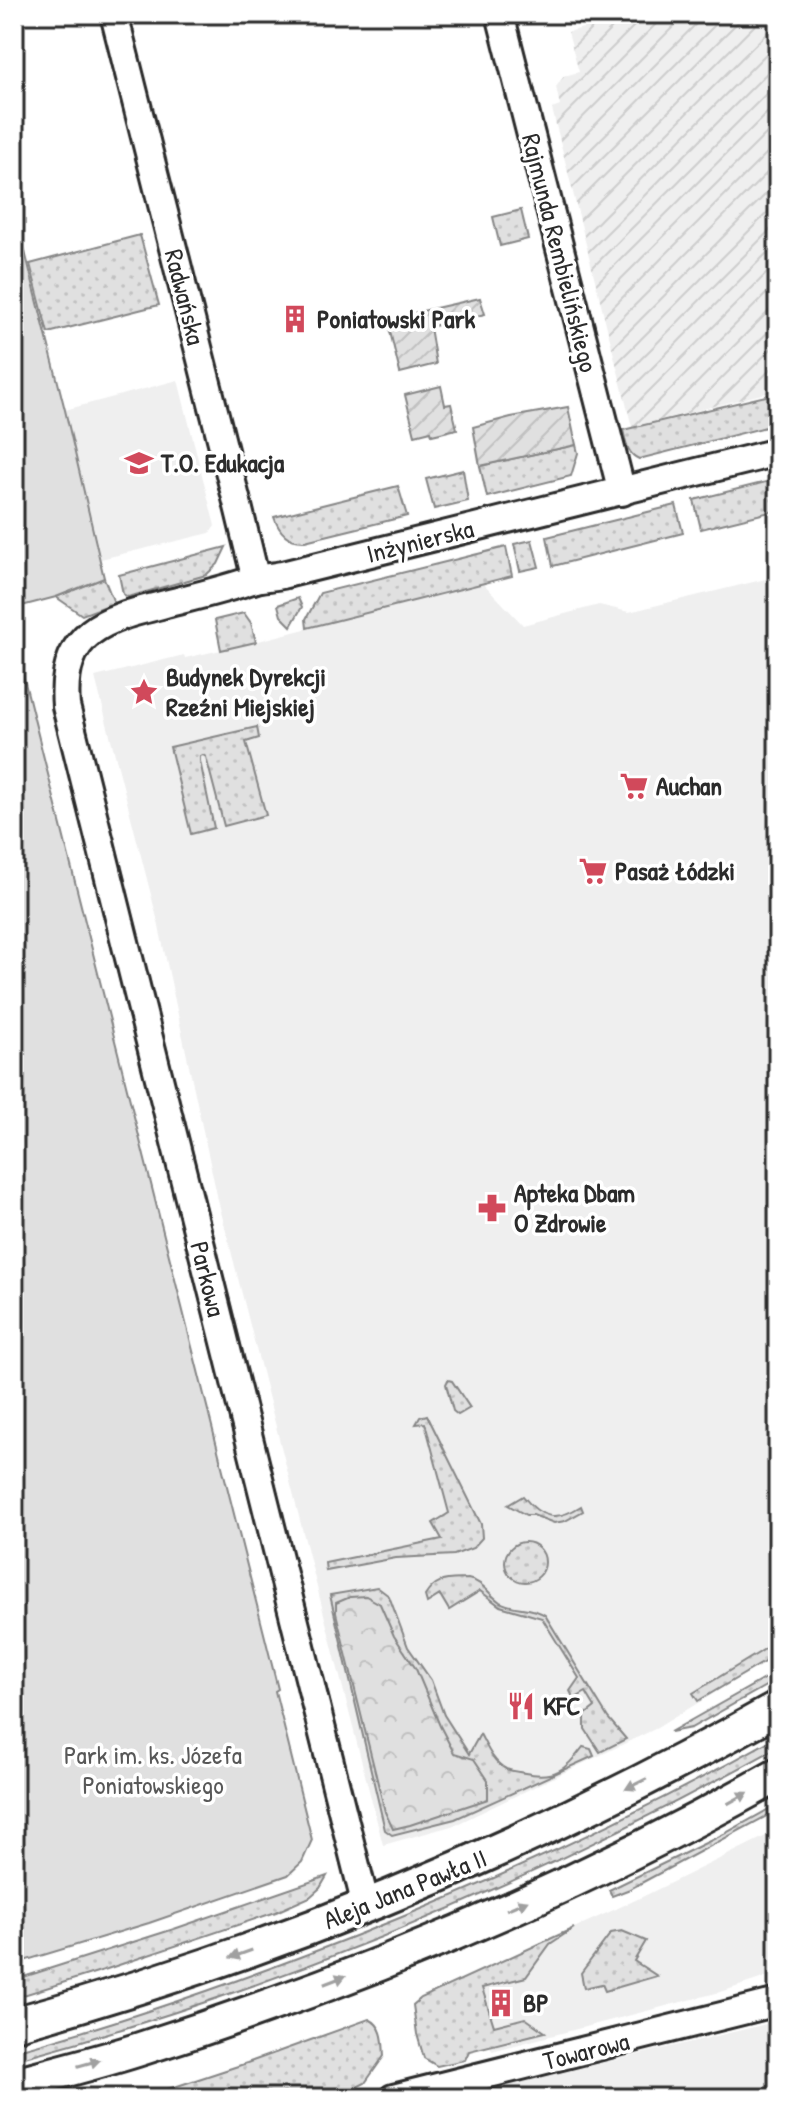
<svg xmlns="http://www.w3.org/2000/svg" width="792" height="2112" font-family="'Patrick Hand',sans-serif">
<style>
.built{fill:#efefef}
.industrial{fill:url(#industrial-furrows)}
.grass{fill:url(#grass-dots);stroke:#868686;stroke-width:2}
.forest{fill:url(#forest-crowns);stroke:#868686;stroke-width:2}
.park{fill:#e0e0e0;stroke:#868686;stroke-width:2}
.garden{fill:url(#garden-furrows);stroke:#868686;stroke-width:2}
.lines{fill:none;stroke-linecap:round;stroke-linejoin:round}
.minor-casing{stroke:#2b2b2b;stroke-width:32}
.major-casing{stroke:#2b2b2b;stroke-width:38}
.minor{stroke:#fff;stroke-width:26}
.major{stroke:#fff;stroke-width:32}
.oneway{fill:#a0a0a0}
.labels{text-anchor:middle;stroke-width:7;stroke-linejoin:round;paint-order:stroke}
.street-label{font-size:26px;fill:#2b2b2b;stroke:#fff}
.poi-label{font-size:26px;font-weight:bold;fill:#2b2b2b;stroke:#fff;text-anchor:start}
.park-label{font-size:26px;fill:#585858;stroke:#fff}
</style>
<defs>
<pattern id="industrial-furrows" width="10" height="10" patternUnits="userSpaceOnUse" patternTransform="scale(2)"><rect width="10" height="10" fill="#efefef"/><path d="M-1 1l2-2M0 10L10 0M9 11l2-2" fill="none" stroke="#cdcdcd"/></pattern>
<pattern id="grass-dots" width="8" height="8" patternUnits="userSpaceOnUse" patternTransform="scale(2)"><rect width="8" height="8" fill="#e0e0e0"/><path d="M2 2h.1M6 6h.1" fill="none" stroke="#c0c0c0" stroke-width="1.8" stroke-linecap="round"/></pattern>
<pattern id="forest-crowns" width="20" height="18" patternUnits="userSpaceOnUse" patternTransform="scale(2)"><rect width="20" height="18" fill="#e0e0e0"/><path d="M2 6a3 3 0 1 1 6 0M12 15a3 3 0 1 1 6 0" fill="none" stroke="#c0c0c0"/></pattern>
<pattern id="garden-furrows" width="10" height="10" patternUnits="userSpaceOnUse" patternTransform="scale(2)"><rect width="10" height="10" fill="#e0e0e0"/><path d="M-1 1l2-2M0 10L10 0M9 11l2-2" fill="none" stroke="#c0c0c0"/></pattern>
</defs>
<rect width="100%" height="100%" fill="#fff"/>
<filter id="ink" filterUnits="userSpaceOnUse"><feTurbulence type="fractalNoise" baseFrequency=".0125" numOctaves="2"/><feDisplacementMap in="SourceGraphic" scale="16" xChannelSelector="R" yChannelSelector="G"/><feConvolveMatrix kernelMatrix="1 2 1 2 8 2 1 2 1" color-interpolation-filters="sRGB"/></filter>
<g filter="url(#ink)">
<!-- built -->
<g class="built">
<polygon points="178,380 215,526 210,533 101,559 65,410"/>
<polygon points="778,576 778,1654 657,1728 455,1825 383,1845 218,1200 158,922 95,677 184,655 185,658 239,646 483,583 523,625 599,605 629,612"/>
<polygon points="778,1830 778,1973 724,1991 492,2051 468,1976 640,1898"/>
<polygon points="778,2021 778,2098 455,2098 754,2027"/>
</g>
<!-- industrial -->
<polygon class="industrial" points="636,14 778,14 778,390 632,427 552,109 560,106 556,87 564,76 579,72 568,32"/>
<!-- grass -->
<g class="grass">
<polygon points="521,210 528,239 500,246 493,217"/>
<polygon points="140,235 159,305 48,333 30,264"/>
<path d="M778,393V424L639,459C627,454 626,442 623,430Z"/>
<polygon points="576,445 578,453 571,476 487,497 480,466"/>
<polygon points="463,470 468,501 434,509 426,479"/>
<polygon points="778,479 778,510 701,529 694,500"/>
<path d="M398,486L407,516L305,541C288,542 279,532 274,517Z"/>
<polygon points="676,505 683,533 553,566 547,537"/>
<polygon points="532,540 539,567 520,571 514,544"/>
<polygon points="226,547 218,564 206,575 128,597 123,594 119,575"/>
<polygon points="506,547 512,576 307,628 306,619 320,593"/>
<polygon points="104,578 114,603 82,615 56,597"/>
<polygon points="298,598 302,607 291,626 281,616 278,605"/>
<polygon points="244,613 251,623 256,642 221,650 215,620"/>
<polygon points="257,727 259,738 246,742 266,815 224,826 206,757 203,755 200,756 200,761 214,828 191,834 170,747"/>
<polygon points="448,1380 452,1381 470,1408 458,1415 453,1411 446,1384"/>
<polygon points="427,1415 481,1524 482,1538 473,1548 454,1555 396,1558 326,1571 325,1563 442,1539 433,1523 449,1513 425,1423 416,1424 420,1417"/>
<path d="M523,1496C541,1519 556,1522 581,1506L583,1511L565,1521L554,1523L533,1515H526L508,1505Z"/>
<circle cx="525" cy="1562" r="20"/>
<path d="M468,1579C484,1582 488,1594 500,1602C514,1610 532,1606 545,1615L608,1718L626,1739L600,1752L585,1729V1715L595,1707L586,1692L574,1699L570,1691L579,1678L542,1618L500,1606L480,1591L449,1610L440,1595L427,1603L425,1596C437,1577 447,1580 468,1579Z"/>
<path d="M377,1587L389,1596L408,1647L431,1680L444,1715L469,1754L480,1734C487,1747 493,1762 506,1769C511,1771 519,1772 525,1773C554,1779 566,1770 583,1747L591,1749L594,1756L455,1819L392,1835L385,1830L330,1595Z"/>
<polygon points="778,1641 778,1654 698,1701 693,1693"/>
<polygon points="778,1671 778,1679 691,1728 670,1732"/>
<path d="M778,1736V1747C537,1881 280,1989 14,2060V2051C145,2016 271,1970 397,1919C527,1866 655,1806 778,1736Z"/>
<polygon points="778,1804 778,1810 630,1889 612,1896 609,1890 724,1834"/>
<polygon points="327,1876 320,1888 310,1897 276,1912 107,1969 14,1998 14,1980 174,1929"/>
<polygon points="574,1928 550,1944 526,1977 482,1988 494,2026 525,2018 545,2032 469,2051 465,2060 437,2066 424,2058 417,2034 413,2005 421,1998"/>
<polygon points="622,1931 646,1941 634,1961 657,1976 605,1991 602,1984 584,1988 581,1973 611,1933"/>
<path d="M369,2019C384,2026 383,2042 384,2056L365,2083L335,2098H141L247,2063Z"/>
</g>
<!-- forest -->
<polygon class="forest" points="366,1596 380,1604 394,1636 416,1669 440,1726 454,1753 474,1759 488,1780 488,1799 410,1825 393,1829 385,1812 336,1613 336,1603 350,1597"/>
<!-- park -->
<g class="park">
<polygon points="14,208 65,410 104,578 56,597 14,608"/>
<polygon points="14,656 19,659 278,1689 275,1691 312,1840 302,1862 288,1875 149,1923 14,1964"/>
</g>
<!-- garden -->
<g class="garden">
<polygon points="480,298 485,314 430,327 436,364 400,373 387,319"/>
<polygon points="441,386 445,405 451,404 457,429 432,435 431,431 415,435 405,395"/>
<polygon points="568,407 576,445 480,466 473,427 511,417"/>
</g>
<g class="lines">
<defs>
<g id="minor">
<polyline points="114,14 239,510 254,572 253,580"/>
<polyline points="500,14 622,492"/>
<path d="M366,1906L66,706C59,622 117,617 181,600C205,594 229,588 252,580C261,577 273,577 282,575L778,452"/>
<polyline points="393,2098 778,2002"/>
</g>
<g id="major">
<path d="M14,2024C281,1951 537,1844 778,1708"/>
<path d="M14,2084C55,2073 96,2063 137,2050C358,1980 576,1889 778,1775"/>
</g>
</defs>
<!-- minor casing -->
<use href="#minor" class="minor-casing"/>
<!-- major casing -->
<use href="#major" class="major-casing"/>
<!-- minor -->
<use href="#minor" class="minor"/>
<!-- major -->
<use href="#major" class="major"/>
</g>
<!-- one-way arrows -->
<defs><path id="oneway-solid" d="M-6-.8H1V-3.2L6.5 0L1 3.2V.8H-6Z" transform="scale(2)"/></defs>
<g class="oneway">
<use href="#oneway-solid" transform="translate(636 1784) rotate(154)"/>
<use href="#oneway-solid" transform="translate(738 1798) rotate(-29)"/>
<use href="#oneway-solid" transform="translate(517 1905) rotate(-24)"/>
<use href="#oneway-solid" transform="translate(241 1954) rotate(161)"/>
<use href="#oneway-solid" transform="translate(335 1980) rotate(-21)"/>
<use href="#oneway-solid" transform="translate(89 2063) rotate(-16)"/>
</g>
</g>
<!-- icons -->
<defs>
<symbol id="building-bare" viewBox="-9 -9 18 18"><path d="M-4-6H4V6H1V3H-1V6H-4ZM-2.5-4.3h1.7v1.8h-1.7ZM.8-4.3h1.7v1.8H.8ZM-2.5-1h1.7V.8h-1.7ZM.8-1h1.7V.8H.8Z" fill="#d1495b" stroke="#fff" stroke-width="2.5" paint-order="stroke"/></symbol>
<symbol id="school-bare" viewBox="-9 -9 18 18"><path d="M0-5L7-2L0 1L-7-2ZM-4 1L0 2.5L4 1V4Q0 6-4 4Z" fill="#d1495b" stroke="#fff" stroke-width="2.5" paint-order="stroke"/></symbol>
<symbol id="sight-bare" viewBox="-9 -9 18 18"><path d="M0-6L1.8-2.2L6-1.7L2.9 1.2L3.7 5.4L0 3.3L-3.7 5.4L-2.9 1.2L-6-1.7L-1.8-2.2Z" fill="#d1495b" stroke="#fff" stroke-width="2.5" paint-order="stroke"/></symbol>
<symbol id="supermarket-bare" viewBox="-9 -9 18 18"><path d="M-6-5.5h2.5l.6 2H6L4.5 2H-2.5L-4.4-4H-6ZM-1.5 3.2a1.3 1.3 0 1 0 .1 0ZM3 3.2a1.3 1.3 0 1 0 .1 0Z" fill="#d1495b" stroke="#fff" stroke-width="2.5" paint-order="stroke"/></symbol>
<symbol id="pharmacy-bare" viewBox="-9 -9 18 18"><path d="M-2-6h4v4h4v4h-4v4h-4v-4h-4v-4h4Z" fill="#d1495b" stroke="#fff" stroke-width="2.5" paint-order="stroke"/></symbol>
<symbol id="restaurant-bare" viewBox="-9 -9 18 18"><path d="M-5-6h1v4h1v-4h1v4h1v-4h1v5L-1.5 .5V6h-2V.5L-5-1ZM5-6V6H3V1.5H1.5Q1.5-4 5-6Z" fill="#d1495b" stroke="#fff" stroke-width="2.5" paint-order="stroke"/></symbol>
</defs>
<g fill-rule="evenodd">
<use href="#building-bare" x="275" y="299" width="40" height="40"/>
<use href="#school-bare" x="119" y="443" width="40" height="40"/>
<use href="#sight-bare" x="124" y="672" width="40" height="40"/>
<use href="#supermarket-bare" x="614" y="766" width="40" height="40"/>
<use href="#supermarket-bare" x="573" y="851" width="40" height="40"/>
<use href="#pharmacy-bare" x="472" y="1188" width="40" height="40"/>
<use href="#restaurant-bare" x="501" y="1686" width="40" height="40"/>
<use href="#building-bare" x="481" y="1983" width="40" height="40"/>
</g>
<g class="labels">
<!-- street labels -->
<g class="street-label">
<text transform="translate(560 253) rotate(76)" y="9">Rajmunda Rembielińskiego</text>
<text transform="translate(185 297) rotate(76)" y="9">Radwańska</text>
<text transform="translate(420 541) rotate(-14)" y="9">Inżynierska</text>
<text transform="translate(208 1279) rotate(76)" y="9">Parkowa</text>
<text transform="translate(405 1889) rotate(-22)" y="9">Aleja Jana Pawła II</text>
<text transform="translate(586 2051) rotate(-14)" y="9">Towarowa</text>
</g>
<!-- poi labels -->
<g class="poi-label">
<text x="317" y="328">Poniatowski Park</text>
<text x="161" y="472">T.O. Edukacja</text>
<text x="166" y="686">Budynek Dyrekcji<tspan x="166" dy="30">Rzeźni Miejskiej</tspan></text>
<text x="656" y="795">Auchan</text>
<text x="615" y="880">Pasaż Łódzki</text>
<text x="514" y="1202">Apteka Dbam<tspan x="514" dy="30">O Zdrowie</tspan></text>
<text x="543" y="1715">KFC</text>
<text x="523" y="2012">BP</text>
</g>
<!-- park labels -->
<g class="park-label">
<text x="153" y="1764">Park im. ks. Józefa<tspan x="153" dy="30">Poniatowskiego</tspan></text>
</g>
</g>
<!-- margin -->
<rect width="792" height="2112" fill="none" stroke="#fff" stroke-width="48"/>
<rect x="24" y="24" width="744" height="2064" fill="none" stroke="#2b2b2b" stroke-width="3" filter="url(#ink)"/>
</svg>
